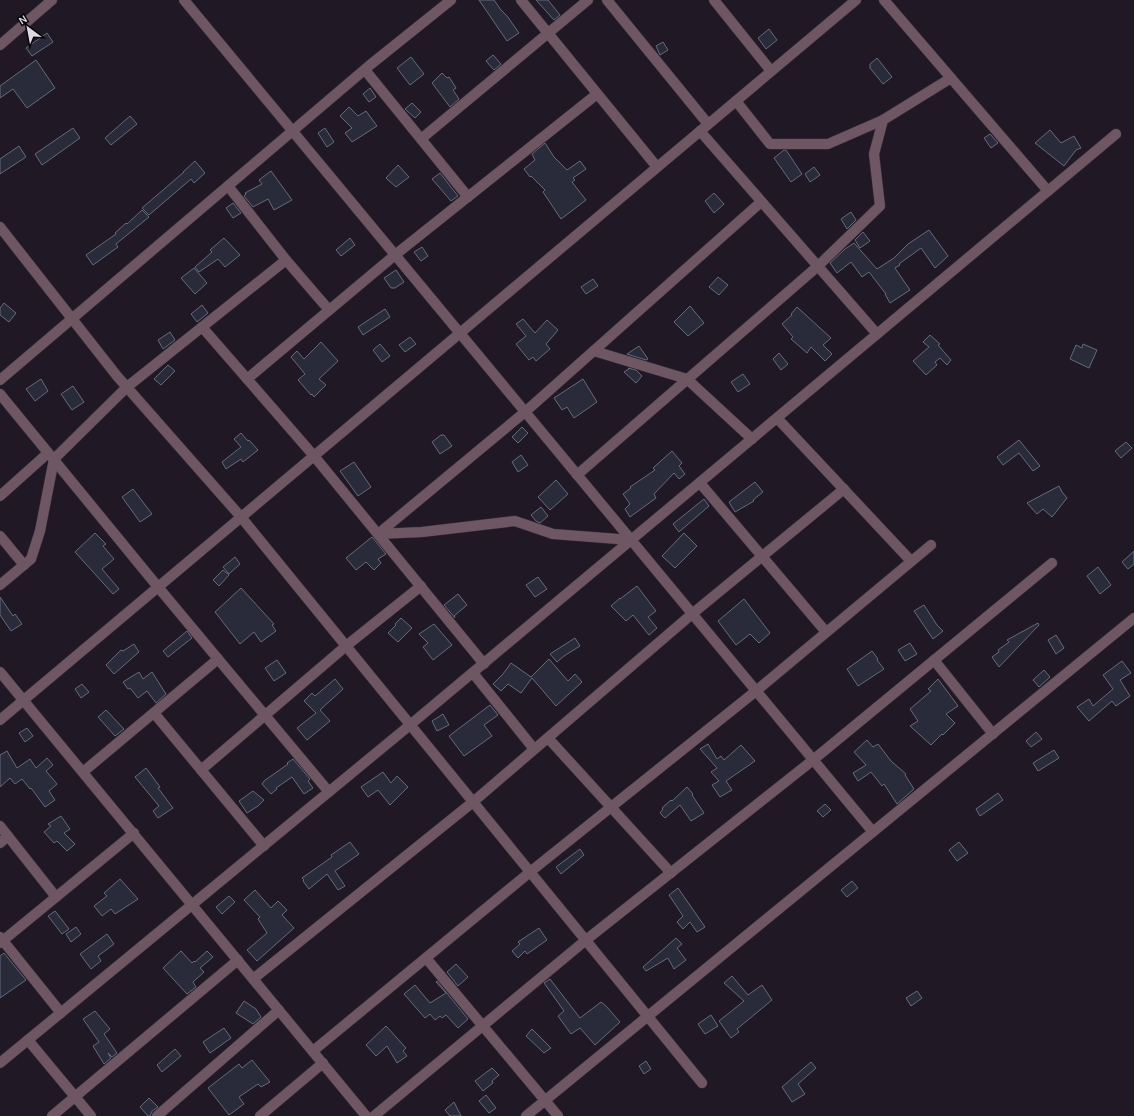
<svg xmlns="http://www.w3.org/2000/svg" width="1134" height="1116" font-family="Karla,sans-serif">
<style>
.building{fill:#292b3a;stroke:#676a7b}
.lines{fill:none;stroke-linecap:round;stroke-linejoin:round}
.minor-casing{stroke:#3a333f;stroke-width:11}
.minor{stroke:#6e5763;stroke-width:10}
</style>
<rect width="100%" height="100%" fill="#201825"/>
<!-- building -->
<g class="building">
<polygon points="479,0 494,0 501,10 507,16 519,33 507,41"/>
<polygon points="536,0 548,0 560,15 554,20"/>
<polygon points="769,29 777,40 766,49 758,38"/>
<polygon points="47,33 53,42 32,56 26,48"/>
<polygon points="663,42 668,50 660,55 656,46"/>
<polygon points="493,55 501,64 494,70 486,61"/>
<polygon points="411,57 424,74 410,85 397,68"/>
<polygon points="877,58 892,77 883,84 870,68 870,64"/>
<polygon points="36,60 55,88 27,108 13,89 0,98 0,86"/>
<polygon points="442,73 447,78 449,77 456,88 453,90 459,99 450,107 432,83"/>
<polygon points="370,88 376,97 369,102 363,94"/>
<polygon points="412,103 421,112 415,118 405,109"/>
<polygon points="349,107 358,116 366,111 377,126 352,142 345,133 352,128 340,116"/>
<polygon points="130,116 137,124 111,145 105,138"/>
<polygon points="73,128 80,138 42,165 35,154"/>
<polygon points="325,128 334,142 327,147 318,133"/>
<polygon points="1050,130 1061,143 1074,136 1081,148 1076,150 1064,166 1035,143"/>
<polygon points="990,134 998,143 991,148 984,138"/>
<polygon points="545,143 554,157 567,170 580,161 586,169 573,178 575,180 572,182 586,200 561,219 543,192 545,190 531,176 530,177 524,169 535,160 532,154"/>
<polygon points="19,146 26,157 0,174 0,159"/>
<polygon points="784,150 786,150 802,174 791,182 774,158"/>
<polygon points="195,161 205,173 194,183 191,179 149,215 142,208 184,172 183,172"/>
<polygon points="398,165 409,177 396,187 386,178"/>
<polygon points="814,167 820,175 810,182 805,174"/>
<polygon points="271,171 292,200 274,210 268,199 253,207 244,196 246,194 245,193 262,184 259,180"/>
<polygon points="440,173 458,196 451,201 432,179"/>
<polygon points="714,193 724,204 714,213 705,201"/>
<polygon points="233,203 241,213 233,218 226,208"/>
<polygon points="142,210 149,217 116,244 118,247 93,265 86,255 116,234 115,233 126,223 127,224"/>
<polygon points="851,212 856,220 847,229 841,219"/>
<polygon points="929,230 948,256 935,268 921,248 899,264 900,265 895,268 910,290 890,303 885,294 886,294 869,272 862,277 851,262 837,273 830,263 845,249 854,243 877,269 894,258 908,244"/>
<polygon points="863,232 870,241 860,248 855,240"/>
<polygon points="224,238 240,255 225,267 218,259 199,272 195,267 212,252 210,250"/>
<polygon points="350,238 355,245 341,256 336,250"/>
<polygon points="422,247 428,256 421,261 414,252"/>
<polygon points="194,268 207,283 195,294 181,278"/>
<polygon points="396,270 404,282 395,288 391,288 384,278"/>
<polygon points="718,277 728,285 719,295 709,287"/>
<polygon points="593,279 598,286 586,294 581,287"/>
<polygon points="4,303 16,313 9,322 0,315 0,308"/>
<polygon points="202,305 208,313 197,322 191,314"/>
<polygon points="690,306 704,323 688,336 674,322"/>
<polygon points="797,307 831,338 823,345 832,354 825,361 811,347 807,353 791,339 793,337 782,324 792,315 791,314"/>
<polygon points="385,309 390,317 363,335 358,327"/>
<polygon points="523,319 535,333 547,320 558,330 546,344 550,349 536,361 533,357 529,360 516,344 526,336 516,324"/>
<polygon points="170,332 175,340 163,349 158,340"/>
<polygon points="930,335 940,344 938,345 951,360 947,365 940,358 935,362 937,365 926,375 913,361 929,347 923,342"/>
<polygon points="410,337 416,344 405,352 399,345"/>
<polygon points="321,342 338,361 319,379 326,385 314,397 312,394 311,395 298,380 305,374 291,357 297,351 304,359"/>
<polygon points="380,344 390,356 382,362 373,350"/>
<polygon points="1083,344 1097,350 1089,368 1070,359 1076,345 1082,348"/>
<polygon points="639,346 648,359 646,360 627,354"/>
<polygon points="779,353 788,364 781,370 773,359"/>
<polygon points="168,365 175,371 161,385 154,379"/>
<polygon points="628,368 636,370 642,376 636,383 624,372 629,369"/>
<polygon points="743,374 750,384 738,392 731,382"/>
<polygon points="41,379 48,391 35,401 26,389"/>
<polygon points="583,379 597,402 574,418 567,407 562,410 554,398"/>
<polygon points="73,386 84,402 72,410 61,394"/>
<polygon points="522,427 528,433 518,443 512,437"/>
<polygon points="241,433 248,441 249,440 258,450 243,462 241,459 226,469 222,462 241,447 234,439"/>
<polygon points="441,435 444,435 452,446 440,454 432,442"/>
<polygon points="1019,440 1040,466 1033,471 1019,453 1003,465 997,457"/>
<polygon points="1126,442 1132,448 1121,458 1115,451"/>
<polygon points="672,451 682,463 679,466 685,474 679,479 674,473 654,494 656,498 630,517 625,509 630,504 623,494 631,488 630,487 655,470 653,468"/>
<polygon points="521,455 528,465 518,472 512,462"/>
<polygon points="354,462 371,487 358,496 340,471"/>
<polygon points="556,480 568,494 550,510 538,497"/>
<polygon points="755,482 763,492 753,500 754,501 735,512 729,502"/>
<polygon points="1059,486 1062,492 1067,498 1052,517 1043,509 1037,514 1027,503"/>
<polygon points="133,489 152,514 140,522 122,497"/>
<polygon points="704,499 709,506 679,532 673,524"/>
<polygon points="541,507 548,516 540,523 536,521 531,515"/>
<polygon points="95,533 106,544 103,546 114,559 102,569 119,589 113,594 75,552"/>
<polygon points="684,533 697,546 675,568 662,556"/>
<polygon points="372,537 386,554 378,559 381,563 374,570 366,562 356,570 346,558"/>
<polygon points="1134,551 1134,564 1128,569 1122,562"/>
<polygon points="235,557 240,564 229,574 223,567"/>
<polygon points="1098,567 1111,585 1100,594 1087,576"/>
<polygon points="223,570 229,575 219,586 213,580"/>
<polygon points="538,577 547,589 535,597 526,585"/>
<polygon points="637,586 656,611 648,617 657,628 649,635 633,615 626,621 611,606 620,598 620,599"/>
<polygon points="241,588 274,624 272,625 276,631 261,642 254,632 240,644 215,612"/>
<polygon points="458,594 467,605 454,616 455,618 444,605"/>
<polygon points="0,597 13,616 15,614 22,624 11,631 0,615"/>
<polygon points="744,599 770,633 759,643 750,634 736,645 718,621"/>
<polygon points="924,605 937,625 943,631 933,639 914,611"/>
<polygon points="401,618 412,628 398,642 388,633 396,625 395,624"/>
<polygon points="1038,623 1039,625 999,667 992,657 999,652 998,650 1009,642 1007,640"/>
<polygon points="434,624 452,645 433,660 423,647 428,643 419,634"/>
<polygon points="187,631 192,638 168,657 163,651"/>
<polygon points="1056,635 1064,648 1056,654 1048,640"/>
<polygon points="575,638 580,646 564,656 557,662 550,654"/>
<polygon points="910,643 917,654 905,661 898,650"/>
<polygon points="134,644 139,652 114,674 106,665 121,650 123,651"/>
<polygon points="872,651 878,659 877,660 884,669 858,686 847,669"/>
<polygon points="549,659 568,681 575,674 582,682 556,706 532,678 521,693 508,684 501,691 493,684 503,674 511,663 531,677"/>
<polygon points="277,660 286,673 274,681 265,668"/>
<polygon points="1122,661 1131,673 1120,680 1130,696 1116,706 1112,701 1089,721 1077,707 1089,699 1093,706 1113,689 1103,675"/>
<polygon points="1044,670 1050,677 1039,687 1033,680"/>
<polygon points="139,672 143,679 152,672 166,694 156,703 147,691 138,698 130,688 128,689 123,682"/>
<polygon points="335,679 343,689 320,710 330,721 307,740 297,728 316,713 304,701 312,693 315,696"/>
<polygon points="938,679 958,706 946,714 955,723 943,735 942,734 931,745 910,726 918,721 910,709 931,691 928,689"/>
<polygon points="82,684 89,692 81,698 75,689"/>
<polygon points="490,705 498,715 484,725 492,736 464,756 449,736"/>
<polygon points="106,710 124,729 115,736 98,717"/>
<polygon points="443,714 449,725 437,731 432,721"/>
<polygon points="27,728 33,736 25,742 19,733"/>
<polygon points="1036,732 1042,739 1031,747 1026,741"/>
<polygon points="867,740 873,747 878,744 891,761 906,774 905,775 914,789 897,804 884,784 882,786 871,772 858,781 853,773 866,765 854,752"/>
<polygon points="708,744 717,759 721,756 724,760 741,745 755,761 726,781 732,790 720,797 712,785 719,781 711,772 717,768 700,749"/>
<polygon points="1054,750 1059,758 1038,771 1033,763"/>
<polygon points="7,751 17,768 30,759 36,768 47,758 53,765 46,771 57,784 49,791 55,800 45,807 31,788 30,789 22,779 15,784 10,778 0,787 0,755"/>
<polygon points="293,759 310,779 308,781 313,788 304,794 292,777 276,788 277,789 271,794 262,784 264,781 288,764 287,763"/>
<polygon points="146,768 160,787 158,788 173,808 158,818 153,811 159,806 135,777"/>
<polygon points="383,772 391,783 397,776 408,787 390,805 378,790 368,797 361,787"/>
<polygon points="687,787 693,794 692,795 704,813 691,821 680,805 665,818 660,813 663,809 662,808 671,800 672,801"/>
<polygon points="253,791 264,800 258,806 247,813 239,801"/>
<polygon points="998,793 1003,800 980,816 976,809"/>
<polygon points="825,804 831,810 823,817 817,811"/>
<polygon points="61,816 70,829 64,833 75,844 67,851 57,841 54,843 44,832 51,826 48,824"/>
<polygon points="350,842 359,854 335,871 345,886 338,890 327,874 309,889 303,881 304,880 302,878 332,857 331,855"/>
<polygon points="959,842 968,853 957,861 949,850"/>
<polygon points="580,849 584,855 561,874 556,867"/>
<polygon points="120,879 138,899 115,914 111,909 102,916 94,906 107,896 104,893"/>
<polygon points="852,881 858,888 847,897 841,890"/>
<polygon points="678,888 705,927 697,932 690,922 683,929 677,922 683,916 669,895"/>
<polygon points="255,890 271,908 278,901 287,910 282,915 294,928 257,961 247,950 267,933 258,919 260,917 244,900"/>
<polygon points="229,896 235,902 222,914 216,907"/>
<polygon points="55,911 69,929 62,934 48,916"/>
<polygon points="76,927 81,934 71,942 66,934"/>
<polygon points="539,928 547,940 527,954 525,951 518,958 512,951 520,944 518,942"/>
<polygon points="107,934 114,944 98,956 101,961 91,969 80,954"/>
<polygon points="676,938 682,944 677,948 686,960 674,969 668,958 646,971 643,967"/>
<polygon points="181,951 192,963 194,961 195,962 207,951 213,957 200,968 204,972 193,982 196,987 187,994 163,968"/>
<polygon points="4,953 26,980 0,998 0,956"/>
<polygon points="456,964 468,977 458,986 447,972"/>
<polygon points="732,976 748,995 762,985 772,1000 737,1029 739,1032 731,1038 719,1021 744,1001 724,983"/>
<polygon points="550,979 580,1018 601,1002 606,1006 620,1022 595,1045 580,1028 571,1034 558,1016 564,1011 544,983"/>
<polygon points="437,981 468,1019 458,1028 446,1015 442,1018 440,1016 435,1020 430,1014 425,1018 404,994 415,985 430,1003 446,993 436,982"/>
<polygon points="917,991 922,998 911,1006 906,998"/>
<polygon points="244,1001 256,1009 261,1017 253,1024 236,1013"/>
<polygon points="95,1011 110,1029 104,1034 117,1053 112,1057 108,1053 111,1058 104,1064 93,1046 99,1042 83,1019"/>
<polygon points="711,1015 718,1026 705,1034 698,1024"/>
<polygon points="386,1026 406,1048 403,1051 407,1056 397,1063 387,1046 376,1056 366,1045"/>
<polygon points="224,1028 231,1038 210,1053 203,1042"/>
<polygon points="532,1029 551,1048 544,1053 526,1036"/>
<polygon points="175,1049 181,1056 162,1072 157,1065"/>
<polygon points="252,1060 270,1082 261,1087 258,1084 239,1097 244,1104 229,1115 208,1088 239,1064 242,1068"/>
<polygon points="646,1061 651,1069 644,1074 639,1066"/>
<polygon points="811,1062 816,1068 798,1084 805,1094 792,1102 782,1087"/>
<polygon points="492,1068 499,1075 492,1081 493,1083 483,1091 475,1081"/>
<polygon points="486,1095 496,1108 489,1113 479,1101"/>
<polygon points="149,1098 158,1107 152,1111 150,1116 148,1116 140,1107"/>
<polygon points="454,1102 461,1116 450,1116 445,1110"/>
</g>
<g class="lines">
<defs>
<g id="minor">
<polyline points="184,0 873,832"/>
<polyline points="521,0 657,167"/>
<polyline points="607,0 708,124"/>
<polyline points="714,0 771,71"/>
<polyline points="884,0 1048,191"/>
<polyline points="0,45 52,0"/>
<polyline points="365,70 468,197"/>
<polyline points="736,101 770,144 828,144 883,120"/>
<polyline points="700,131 877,334"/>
<polyline points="421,139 588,0"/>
<polyline points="228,186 286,260 329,310"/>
<polyline points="0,227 117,376 241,517 702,1083"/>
<polyline points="202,327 314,456 484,664"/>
<polyline points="594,351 687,379 752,439"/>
<polyline points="247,379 395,255 597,94"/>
<polyline points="0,380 370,65 451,0"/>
<polyline points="0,394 158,587 329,792"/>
<polyline points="777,418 911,561"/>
<polyline points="577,475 818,266 880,206 874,154 883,120 951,78"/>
<polyline points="700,483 826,632"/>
<polyline points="0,496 48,453"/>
<polyline points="0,536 24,565"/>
<polyline points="631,540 553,534 515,521 422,532 378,534 525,412 761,202"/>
<polyline points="0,585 31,559 40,531 54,459 127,387 286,260"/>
<polyline points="934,660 993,734"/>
<polyline points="0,672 366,1116"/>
<polyline points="473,673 534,749"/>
<polyline points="154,713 264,846"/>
<polyline points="0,720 856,0"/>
<polyline points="548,738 671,873"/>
<polyline points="201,770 346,646 421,586"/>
<polyline points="83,772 218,659"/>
<polyline points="0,826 56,897"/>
<polyline points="0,843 8,836"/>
<polyline points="0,937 61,1013"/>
<polyline points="0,943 134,833"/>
<polyline points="426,958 558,1116"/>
<polyline points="253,979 473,802 692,614 844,489"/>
<polyline points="28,1040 91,1116"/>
<polyline points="313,1051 530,872 756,691 931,545"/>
<polyline points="0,1063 410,725 1116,134"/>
<polyline points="52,1116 238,960"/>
<polyline points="157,1116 279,1010"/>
<polyline points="260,1116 323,1063"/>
<polyline points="374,1116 586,940 813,760 1052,563"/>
<polyline points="526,1116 1134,618"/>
</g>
</defs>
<!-- minor casing -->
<use href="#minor" class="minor-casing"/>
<!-- minor -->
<use href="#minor" class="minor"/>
</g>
<!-- north arrow -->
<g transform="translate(28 28) rotate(328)" stroke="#08050a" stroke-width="3" paint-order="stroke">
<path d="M0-3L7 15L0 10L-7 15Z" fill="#ddd8e1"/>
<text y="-6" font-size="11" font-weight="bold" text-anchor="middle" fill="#ddd8e1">N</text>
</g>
</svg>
